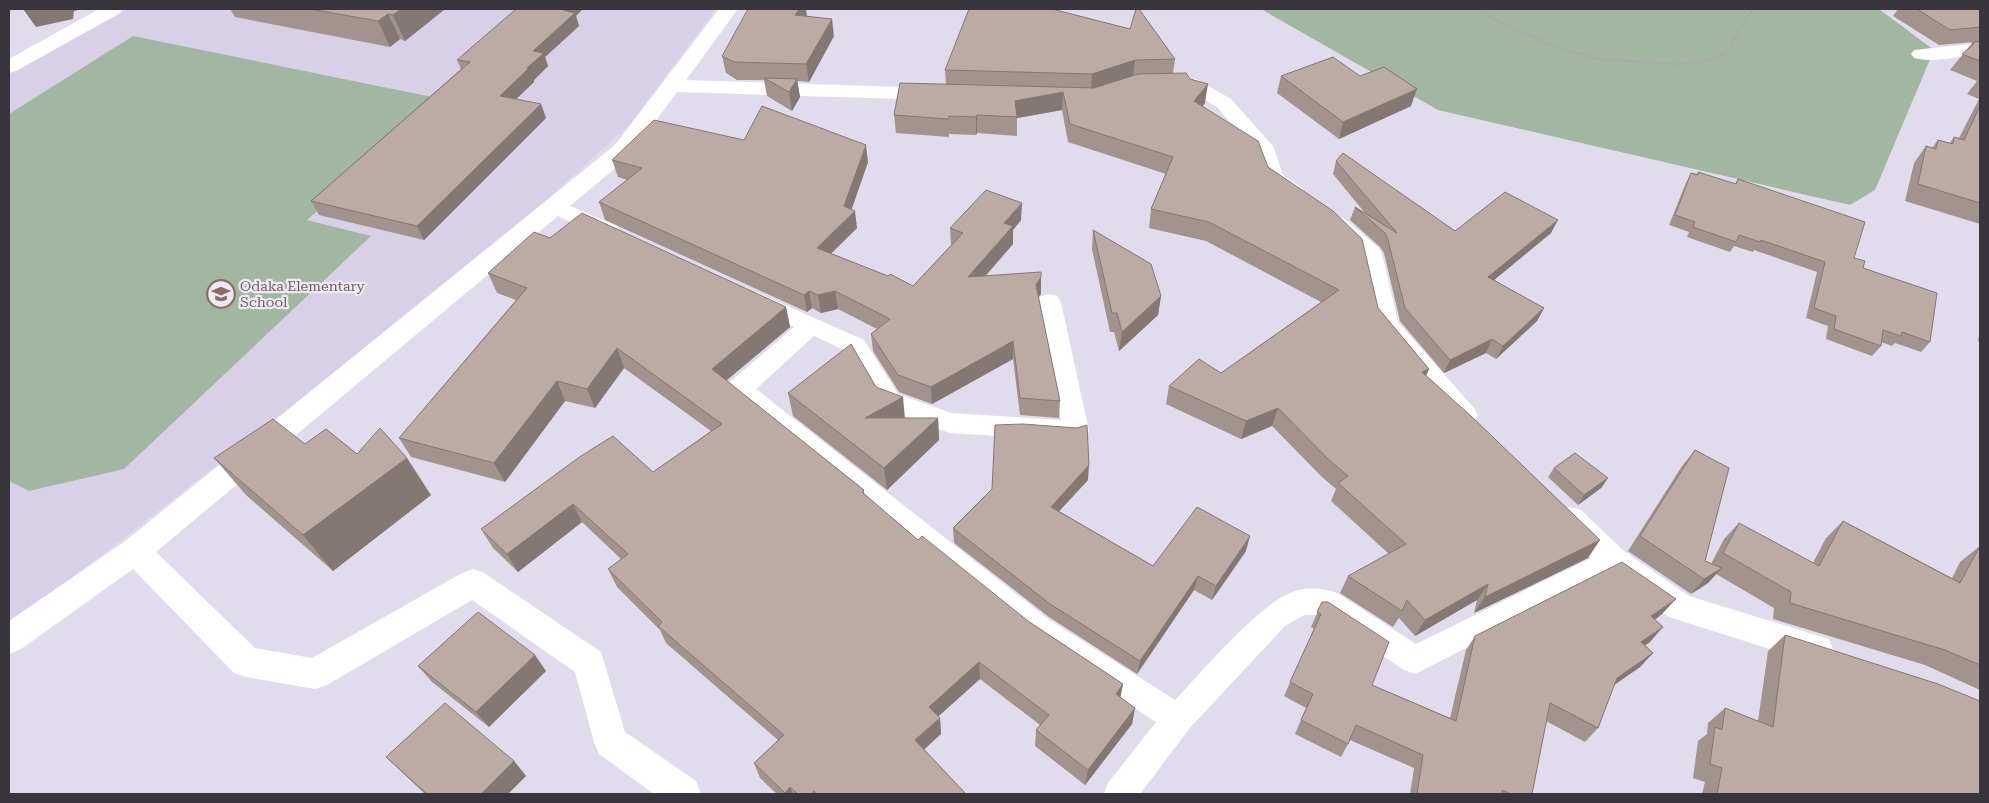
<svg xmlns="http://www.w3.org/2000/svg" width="1989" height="803" font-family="'Roboto Serif',serif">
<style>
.built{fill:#d8d0e6}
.green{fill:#a2b7a1}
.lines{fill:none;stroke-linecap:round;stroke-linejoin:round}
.path{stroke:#a8a4b0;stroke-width:2.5;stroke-dasharray:2 2;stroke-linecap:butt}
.service{fill:#fff;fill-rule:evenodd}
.minor{fill:#fff;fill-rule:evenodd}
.wall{fill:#a1938e}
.shaded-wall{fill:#837874}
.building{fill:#bbaba5;stroke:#837874}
.labels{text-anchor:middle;stroke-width:4.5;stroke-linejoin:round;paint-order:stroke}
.education-label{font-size:14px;fill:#785e54;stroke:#eee9f8;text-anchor:start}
</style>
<rect width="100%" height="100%" fill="#e1dceb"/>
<!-- built -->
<polygon class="built" points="129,9 716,9 629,125 529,216 336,372 16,622 9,619 9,74"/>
<!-- green -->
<g class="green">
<polygon points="1261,9 1879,9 1934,50 1875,190 1850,205 1438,110"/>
<polygon points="133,36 442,99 307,220 371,236 124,469 29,491 9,481 9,114"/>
</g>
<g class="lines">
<!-- path -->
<polyline class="path" points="1478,9 1504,25 1554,46 1596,59 1673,64 1706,62 1726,53 1749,14 1756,9"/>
<!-- service -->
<g class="service">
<path d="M1980,43V53C1959,57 1934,63 1914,58L1911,54L1914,50Z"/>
<polygon points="554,199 617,226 620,231 617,236 609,238 601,236 547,211 543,206 547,201"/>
<path d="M756,292L864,340L898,394L951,413L1061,420L1037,302L1041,296L1049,294L1057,296L1061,302L1089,431L1085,438L1076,441L950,433L880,408L848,352L814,336L756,389L1048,619L1175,700C1202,672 1264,597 1299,590C1311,587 1326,589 1337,593L1416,644L1603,552L1613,548L1623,552L1627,560L1623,568L1415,674L1404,670L1322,615H1304L1285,626L1189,729L1140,794H1104L1108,783L1156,722L1028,637L730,396L727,389L730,382L794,327L748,306L745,300L748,294Z"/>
</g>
<!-- minor -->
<g class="minor">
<polygon points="99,9 122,9 120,13 16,71 9,73 9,59"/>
<polygon points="719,9 738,9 686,80 934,88 941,90 944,94 941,98 934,100 677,92 631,155 156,552 255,648 312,658 462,573 473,569 484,573 601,652 625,732 696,781 701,794 654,794 599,754 594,742 575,672 472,600 327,685 315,689 246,677 234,673 133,569 21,649 9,654 9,621 124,542 615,145"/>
<polygon points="1172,77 1196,79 1231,99 1273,146 1283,175 1302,188 1305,193 1302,198 1294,200 1286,198 1265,184 1252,148 1217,107 1185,89 1165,87 1162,83 1165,79"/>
<polygon points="1337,216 1345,219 1379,248 1382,254 1398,322 1474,408 1478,416 1474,424 1464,427 1454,424 1377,331 1373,325 1359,257 1325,224 1329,219"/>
<polygon points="1570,507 1581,510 1624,551 1689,596 1829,639 1833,649 1829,659 1817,664 1669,617 1602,569 1559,528 1555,519 1559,510"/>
</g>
</g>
<!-- wall -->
<g class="wall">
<polygon points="230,9 445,9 405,41 400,39 390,47 235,17"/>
<polygon points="1898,9 1980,9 1980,224 1905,201 1914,163 1926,146 1932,148 1938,140 1950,143 1954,137 1959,138 1979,99 1967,94 1977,81 1950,70 1972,43 1974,42 1939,45 1893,16"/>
<polygon points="576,16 579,26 545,57 548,66 534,80 534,82 516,99 541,104 546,118 424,240 319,215 311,201 461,69 457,60"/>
<polygon points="807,16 834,36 809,82 797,81 800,97 792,111 767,96 764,80 737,80 726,73 722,56"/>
<polygon points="1130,29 1175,59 1173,73 1205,103 1202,106 1268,167 1378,308 1429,369 1426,376 1588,558 1474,613 1477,600 1415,636 1399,618 1393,627 1340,593 1348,576 1389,554 1331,501 1336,489 1322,477 1272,426 1241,439 1166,404 1169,386 1221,373 1321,302 1206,241 1149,228 1151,209 1166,174 1068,142 1062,110 1017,118 1017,136 977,133 976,135 949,134 949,137 896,133 894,115 946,84 945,70"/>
<polygon points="1281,76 1360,76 1411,106 1339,139 1277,93"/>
<polygon points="744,140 868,162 851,209 857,228 831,254 913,286 951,245 950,228 1021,220 1013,230 1013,244 985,276 1041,277 1041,294 1038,297 1060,401 1059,418 1020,415 1013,359 932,404 899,392 873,351 871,334 877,329 838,309 821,313 812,308 807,312 605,220 599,202 627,180 618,177 612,160"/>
<polygon points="1336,161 1455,231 1551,233 1494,280 1544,308 1537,321 1496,359 1486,353 1444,373 1400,321 1384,253 1380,247 1350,220 1355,207 1365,213 1333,174"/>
<polygon points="1698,172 1735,184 1738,179 1854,258 1930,342 1921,352 1895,343 1892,346 1881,342 1881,346 1872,356 1826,339 1828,326 1806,318 1817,272 1754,250 1753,252 1734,246 1730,252 1687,237 1689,232 1669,225 1686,183 1691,173 1697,174"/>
<polygon points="1093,230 1161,296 1158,315 1119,351 1114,332 1110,332 1092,249"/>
<polygon points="550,238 786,307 790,327 726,381 864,490 864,494 918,540 1028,621 1123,684 1120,697 1135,708 1132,724 1085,785 1035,746 1036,730 1040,725 980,679 938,716 940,718 941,734 924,749 966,794 777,794 760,778 754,763 778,740 666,643 660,630 617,587 608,569 621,559 582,522 518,572 493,548 481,529 653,472 711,431 624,368 595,408 565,401 505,482 411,457 399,438 516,300 497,293 488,273"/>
<polygon points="1980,329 1980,342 1978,341"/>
<polygon points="876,387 905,418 938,418 939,440 887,490 793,416 788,393"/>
<polygon points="305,444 357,454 431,495 333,571 246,495 214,458"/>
<polygon points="1695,450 1705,561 1711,564 1724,539 1739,523 1813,563 1826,538 1843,521 1952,578 1960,562 1980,546 1980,690 1925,665 1773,619 1774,608 1716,574 1708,583 1691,594 1628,551 1682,466"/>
<polygon points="1554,468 1608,478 1601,488 1578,505 1548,477"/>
<polygon points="1088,480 1059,511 1153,566 1246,551 1212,600 1194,590 1137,674 1049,617 954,543 953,528"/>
<polygon points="1322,602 1372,685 1450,718 1466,650 1475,636 1662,614 1655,620 1650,642 1645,645 1653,653 1640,667 1614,685 1598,728 1585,742 1546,721 1532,794 1410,794 1414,768 1350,740 1341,757 1295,734 1306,708 1284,696 1314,629 1311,627"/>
<polygon points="1785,635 1980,794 1702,794 1705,782 1693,778 1698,741 1707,734 1708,723 1725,708 1758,721 1768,651"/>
<polygon points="418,666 546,671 489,727 432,682"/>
<polygon points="386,757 514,761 526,776 508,794 425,794"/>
</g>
<!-- shaded-wall -->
<g class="shaded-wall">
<polygon points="23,9 83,9 74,11 73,19 36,27"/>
<polygon points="401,9 445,9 405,41 393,15"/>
<polygon points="565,9 583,9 576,16 579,26 545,57 548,66 534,80 534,82 505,110 500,96 527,68 533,51"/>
<polygon points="799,9 806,9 807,16 795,15"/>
<polygon points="388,14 400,39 390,47 378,21"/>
<polygon points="832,19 834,36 809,82 806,64"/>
<polygon points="1135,60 1133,76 1091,90 1092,74"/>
<polygon points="797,79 800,97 792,111 789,92"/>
<polygon points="1208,84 1205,103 1192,120 1194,101"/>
<polygon points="1417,89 1411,106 1339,139 1343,122"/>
<polygon points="1063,92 1062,110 1017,118 1015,101"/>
<polygon points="541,104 546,118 424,240 417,226"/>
<polygon points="977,115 977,133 976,135 976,117"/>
<polygon points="866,145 868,162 849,217 855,211 857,228 819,265 817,248 844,206"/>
<polygon points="1022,203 1021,220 1013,230 1013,244 969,295 968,277 1004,223"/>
<polygon points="1558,220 1551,233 1482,290 1488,277"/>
<polygon points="1041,277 1041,294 1035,302 1036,285"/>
<polygon points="809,291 812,308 807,312 804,295"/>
<polygon points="835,291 838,309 821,313 818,295"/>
<polygon points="1161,296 1158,315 1119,351 1122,332"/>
<polygon points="786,307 790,327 717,388 712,369"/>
<polygon points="1544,308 1537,321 1496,359 1503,346"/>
<polygon points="1492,339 1486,353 1444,373 1450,360"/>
<polygon points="1013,341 1013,359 932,404 931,387"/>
<polygon points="617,348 624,368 595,408 587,389"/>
<polygon points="1429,369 1421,387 1422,372"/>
<polygon points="557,381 565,401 505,482 494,463"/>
<polygon points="903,397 905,419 865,418"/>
<polygon points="1278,408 1272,426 1241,439 1246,421"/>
<polygon points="938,418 939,440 887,490 884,468"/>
<polygon points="407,458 431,495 333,571 303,535"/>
<polygon points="1089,465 1088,480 1050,521 1051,507"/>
<polygon points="1608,478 1601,488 1578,505 1584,495"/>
<polygon points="573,504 582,522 518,572 507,554"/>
<polygon points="1250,536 1246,551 1212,600 1216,586"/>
<polygon points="1600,540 1588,558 1474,613 1485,597"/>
<polygon points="1722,568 1708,583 1691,594 1704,579"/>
<polygon points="1198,576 1194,590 1137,674 1140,661"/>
<polygon points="1488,584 1477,600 1415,636 1425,620"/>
<polygon points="1676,599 1662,614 1638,631 1651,616"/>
<polygon points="1663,627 1650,642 1628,657 1641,642"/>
<polygon points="1653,653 1640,667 1604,692 1617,678"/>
<polygon points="535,655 546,671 489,727 476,712"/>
<polygon points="979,662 980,679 931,723 929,707"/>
<polygon points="1123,684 1120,700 1116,694"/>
<polygon points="1135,708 1132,724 1085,785 1088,770"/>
<polygon points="940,718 941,734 917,756 915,740"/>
<polygon points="514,761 526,776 508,794 481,794"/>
<polygon points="790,787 793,794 785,794 785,793"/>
</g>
<!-- building -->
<g class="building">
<polygon points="310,9 401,9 393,15 388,14 378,21"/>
<polygon points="516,9 565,9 563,10 575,13 533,51 544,53 527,68 529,68 500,96 541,104 417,226 311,201 470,62 457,60"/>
<polygon points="748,9 799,9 795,15 832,19 806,64 734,62 722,56"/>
<polygon points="969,9 1052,9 1130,29 1136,9 1139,9 1175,59 1135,60 1092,74 945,70"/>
<polygon points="1917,9 1980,9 1980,27 1950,30"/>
<polygon points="1980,41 1980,61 1962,54 1974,44 1972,43"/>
<polygon points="1333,57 1360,76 1384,67 1417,89 1343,122 1281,76"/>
<polygon points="1186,73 1190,79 1208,84 1194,101 1258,141 1268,167 1333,211 1362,239 1378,308 1429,369 1422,372 1471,416 1600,540 1485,597 1488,584 1425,620 1407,600 1402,611 1348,576 1406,544 1338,483 1348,476 1328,459 1278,408 1246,421 1169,386 1199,359 1221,373 1339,290 1209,222 1151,209 1173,157 1070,124 1063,92 1015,101 1017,117 977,115 976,117 949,116 948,119 894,115 900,83 1094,88 1138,74"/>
<polygon points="764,78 797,79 789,92"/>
<polygon points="762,106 866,145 844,206 855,211 817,248 888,276 890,274 913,286 963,233 950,228 986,190 1022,203 1004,223 1013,226 968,277 1041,272 1041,277 1036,285 1060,401 1020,398 1013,341 931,387 898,375 871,334 890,319 835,291 818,295 809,291 804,295 599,202 642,168 612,160 654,120 744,140"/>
<polygon points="1980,106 1980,203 1918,184 1926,146 1936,149 1938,140 1953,144 1954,137 1964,140"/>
<polygon points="1343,153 1455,231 1505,192 1558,220 1488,277 1544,308 1503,346 1492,339 1450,360 1405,308 1388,240 1385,233 1355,207 1397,233 1336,161"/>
<polygon points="1698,172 1736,184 1738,179 1865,222 1854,258 1865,261 1863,268 1937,293 1930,342 1902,332 1901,336 1883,330 1881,346 1834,329 1836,316 1814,308 1825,262 1761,240 1760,242 1739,235 1736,242 1693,227 1695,222 1675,215 1691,173 1698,175"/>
<polygon points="582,213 786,307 712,369 864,490 862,492 918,540 922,536 1028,621 1123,684 1116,694 1135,708 1088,770 1036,730 1049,715 979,662 929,707 940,718 915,740 966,794 816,794 814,791 811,794 798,794 790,787 785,793 754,763 784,735 658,626 662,622 608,569 628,554 573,504 507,554 481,529 581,456 613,436 653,472 722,424 617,348 587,389 557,381 494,463 399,438 527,288 488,273 534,232 550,238"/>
<polygon points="1093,230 1151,264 1161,296 1122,332 1117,313 1112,313"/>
<polygon points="851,344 876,387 903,397 865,418 938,418 884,468 788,393"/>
<polygon points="273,419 305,444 326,429 357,454 380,428 407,458 303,535 214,458"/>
<polygon points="1023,424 1077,428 1087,425 1089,465 1051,507 1153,566 1197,507 1250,536 1216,586 1198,576 1140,661 1050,604 953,528 992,489 995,425"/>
<polygon points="1695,450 1729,468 1705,561 1722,568 1704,579 1640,536"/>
<polygon points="1575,453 1608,478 1584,495 1554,468"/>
<polygon points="1843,521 1960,583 1980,546 1980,665 1945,650 1790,603 1791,592 1723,553 1739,523 1819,566"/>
<polygon points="1622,562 1676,599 1651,616 1663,627 1641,642 1653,653 1617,678 1598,728 1550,703 1532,794 1511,794 1502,790 1502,794 1417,794 1423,755 1356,725 1348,744 1301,720 1313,694 1290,682 1321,614 1317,612 1322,602 1328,602 1389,642 1372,685 1456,721 1475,636"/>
<polygon points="478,612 535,655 476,712 418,666"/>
<polygon points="1785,635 1938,684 1980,701 1980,794 1717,794 1722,768 1710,764 1715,727 1722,730 1725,708 1773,727"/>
<polygon points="445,703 514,761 481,794 427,794 386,757"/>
</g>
<!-- icons -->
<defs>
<symbol id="school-ring" viewBox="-11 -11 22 22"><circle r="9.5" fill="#eee9f8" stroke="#8d6e63" stroke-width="1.5"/><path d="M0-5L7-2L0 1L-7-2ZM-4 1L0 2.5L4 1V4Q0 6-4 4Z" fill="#8d6e63"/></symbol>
</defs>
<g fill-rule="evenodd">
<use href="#school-ring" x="205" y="278" width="32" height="32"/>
</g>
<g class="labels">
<!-- education labels -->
<g class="education-label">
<text x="240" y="291">Odaka Elementary<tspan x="240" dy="16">School</tspan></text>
</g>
</g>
<!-- border -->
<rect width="1989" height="803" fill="none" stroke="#38363c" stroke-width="20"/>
</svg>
